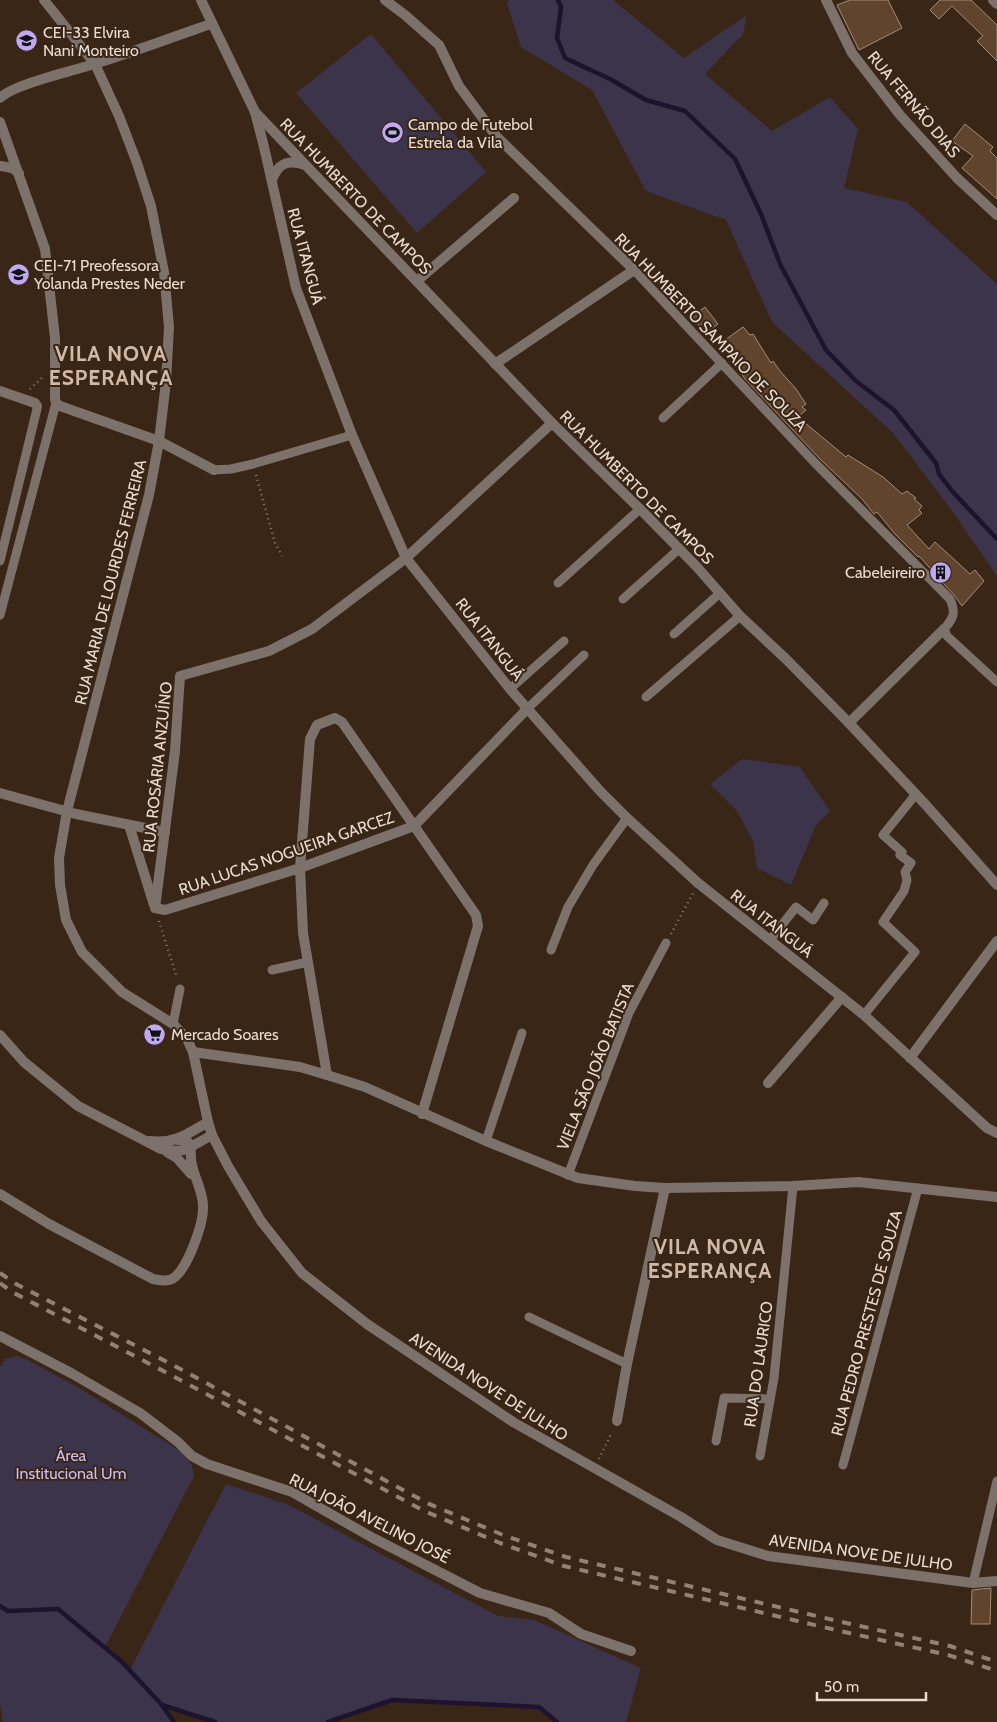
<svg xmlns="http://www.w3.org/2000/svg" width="997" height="1722" font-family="Cabin,sans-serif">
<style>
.green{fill:#3c344b}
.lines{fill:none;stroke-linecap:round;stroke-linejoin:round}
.stream{stroke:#1d132e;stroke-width:4.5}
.building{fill:#60442d;stroke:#a38c7a}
.path{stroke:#8e7e71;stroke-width:2.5;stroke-dasharray:1 4;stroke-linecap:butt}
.lane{stroke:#7d726b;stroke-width:9}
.street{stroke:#7d726b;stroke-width:10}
.rail{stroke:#928275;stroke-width:4;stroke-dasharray:9 9;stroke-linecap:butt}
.labels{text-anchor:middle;stroke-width:4;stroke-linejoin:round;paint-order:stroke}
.poi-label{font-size:16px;fill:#e8dbd1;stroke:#392616;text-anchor:start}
.street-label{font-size:16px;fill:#e8dbd1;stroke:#392616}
.park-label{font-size:16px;fill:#cdbbf5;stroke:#392616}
.district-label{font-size:21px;font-weight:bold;letter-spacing:1px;fill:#d2b9a6;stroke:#392616}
</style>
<rect width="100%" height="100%" fill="#392616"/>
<!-- green -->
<g class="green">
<polygon points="509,0 613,0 684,58 747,15 743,34 705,74 772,131 830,97 858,129 844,188 907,202 997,284 997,576 950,508 892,432 772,322 726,220 646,191 592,90 521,47 507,4"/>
<polygon points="371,34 486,172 417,233 296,93"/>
<polygon points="742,759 800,767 830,811 816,825 791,885 757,868 753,841 737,811 710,784"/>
<polygon points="16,1356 28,1360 79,1388 182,1452 192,1466 194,1476 105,1647 130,1670 226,1484 289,1505 498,1616 534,1620 641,1668 626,1722 557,1722 539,1707 392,1700 328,1722 215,1722 163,1706 174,1722 3,1722 0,1704 0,1367 6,1359"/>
</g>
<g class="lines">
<!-- stream -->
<g class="stream">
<polyline points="558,0 561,7 557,38 565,58 610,79 646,100 685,111 735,159 761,214 780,264 826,350 856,381 894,410 936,463 939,474 952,491 997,539"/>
<polyline points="0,1606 8,1611 58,1609 121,1661 162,1705 174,1722"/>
<polyline points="162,1705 215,1722"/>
<polyline points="328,1722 392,1700 539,1707 557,1722"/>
</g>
</g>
<!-- building -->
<g class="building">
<polygon points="850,0 888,0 902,28 859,50 837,5"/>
<polygon points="940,0 971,0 997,25 997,61 977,41 983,36 952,6 939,19 930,10"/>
<polygon points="965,124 993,147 990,151 997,158 997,199 962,168 973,156 952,141"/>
<polygon points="705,307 718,324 708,331 703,324 699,326 692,316"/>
<polygon points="743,327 750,335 753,334 771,363 773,361 780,371 796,389 806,404 802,407 806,410 798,417 846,457 848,455 883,477 902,494 907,491 916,498 914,499 922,506 919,510 922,513 907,525 929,549 935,542 970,574 975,570 984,581 962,606 954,595 919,556 918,557 895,534 877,512 874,514 862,499 820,459 745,379 721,343"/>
<polygon points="991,1588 990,1624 971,1624 972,1590"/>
</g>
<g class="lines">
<!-- path -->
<g class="path">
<polyline points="30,389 44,376"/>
<polyline points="256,475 275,543 282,556"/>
<polyline points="159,921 177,978"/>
<polyline points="671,934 693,893"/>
<polyline points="599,1459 612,1432"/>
</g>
<!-- lane -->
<g class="lane">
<path d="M634,270L815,463L950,599C956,613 954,618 944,629L947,636L997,682"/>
<polyline points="663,418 722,363"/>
<polyline points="214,470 231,469 253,464 352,435"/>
<polyline points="0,561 37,409 37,406"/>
<polyline points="558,583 640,509"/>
<polyline points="623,599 679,549"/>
<polyline points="0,615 56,403"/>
<polyline points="674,634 720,593"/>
<polyline points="510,689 564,641"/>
<polyline points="646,697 740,616"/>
<polyline points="527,709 584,655"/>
<polyline points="770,940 796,907 813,920 824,903"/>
<polyline points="551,950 568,907 593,865 627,818"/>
<polyline points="272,970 308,962"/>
<polyline points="864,1015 915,952 883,922 904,891 907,880 905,872 911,863 900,855 902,852 883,835 916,794"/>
<polyline points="173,1024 180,989"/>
<polyline points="486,1141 522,1033"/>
<polyline points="568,1175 629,1013 666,943"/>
<polyline points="529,1317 627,1364"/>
<polyline points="716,1441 724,1398 770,1399"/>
<polyline points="760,1456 774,1378 793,1186"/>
<polyline points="843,1465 918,1188"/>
<polyline points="973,1583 997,1481"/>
</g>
<!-- street -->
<g class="street">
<polyline points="44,0 95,64 119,116 137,163 151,206 164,272 169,327 166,382 159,441 149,495 67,811 59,858 60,885 66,920 82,952 122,992 173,1024 187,1039 193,1052 208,1122 212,1135 228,1166 261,1221 302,1273 367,1324 513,1422 681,1517 717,1540 768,1556 973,1583 997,1581"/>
<polyline points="201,0 255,112 264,147 296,288 352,435 406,558 510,689 600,791 627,818 698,883 864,1015 987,1128 997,1133"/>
<polyline points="385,0 405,15 439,45 459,86 496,136 634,270 495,364"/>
<polyline points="826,0 852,53 900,115 957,178 997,215"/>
<polyline points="993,0 997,4"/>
<path d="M0,98C14,84 73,71 94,64C134,52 172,37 211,24"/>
<polyline points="255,112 552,423 640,509 697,567 740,616 786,659 849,723 925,804 997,885"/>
<polyline points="0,122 45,249 55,338 55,399 56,403 60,406 159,441 214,470"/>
<polyline points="0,166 12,168 19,173"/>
<path d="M272,180C278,163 288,159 305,165"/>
<polyline points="417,281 514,198"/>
<polyline points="0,391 35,403 37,406"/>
<polyline points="849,723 944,629"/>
<polyline points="0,793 76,814 165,832"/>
<polyline points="129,825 154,905"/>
<polyline points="155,908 175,751 180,676 269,651 312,629 406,558 552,423"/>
<polyline points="155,908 165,910 300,868 414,826 527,709"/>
<polyline points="0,1035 24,1062 78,1106 161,1149 178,1151 187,1149 212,1135"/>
<polyline points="193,1052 300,1067 327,1075 365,1087 486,1141 578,1178 635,1186 665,1188 793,1186 858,1182 997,1197"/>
<polyline points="910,1058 997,941"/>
<polyline points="327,1075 303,933 300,868 310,739 317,725 335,718 342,722 476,915 478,926 422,1114"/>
<polyline points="768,1083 842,997"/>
<path d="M150,1141C175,1144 187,1134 208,1122"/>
<polyline points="167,1152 177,1158 191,1174"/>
<path d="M0,1194L49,1224L153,1279C159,1280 166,1282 172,1279C187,1271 204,1223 203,1206C203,1192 195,1179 192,1165C189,1156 194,1147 186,1140H177"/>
<polyline points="0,1336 71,1373 140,1413 178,1442 192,1456 207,1464 292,1492 373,1538 480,1593 549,1613 581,1634 631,1651"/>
<polyline points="617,1421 627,1364 665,1188"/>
</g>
<!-- rail -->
<g class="rail">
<polyline points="0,1273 16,1284 173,1365 427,1503 503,1535 566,1557 842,1622 950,1646 997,1662"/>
<polyline points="0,1283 12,1292 169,1374 424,1511 500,1543 564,1566 840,1631 948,1655 997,1671"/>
</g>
</g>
<!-- icons -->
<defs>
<symbol id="school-disc" viewBox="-11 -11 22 22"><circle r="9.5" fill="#c1a8f3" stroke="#392616"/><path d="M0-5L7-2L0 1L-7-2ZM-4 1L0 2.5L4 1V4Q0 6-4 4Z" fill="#111"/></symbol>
<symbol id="stadium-disc" viewBox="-11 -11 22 22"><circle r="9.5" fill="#c1a8f3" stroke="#392616"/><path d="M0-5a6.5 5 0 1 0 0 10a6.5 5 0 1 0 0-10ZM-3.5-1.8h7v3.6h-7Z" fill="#111"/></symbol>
<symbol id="building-disc" viewBox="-11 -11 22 22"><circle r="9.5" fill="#c1a8f3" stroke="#392616"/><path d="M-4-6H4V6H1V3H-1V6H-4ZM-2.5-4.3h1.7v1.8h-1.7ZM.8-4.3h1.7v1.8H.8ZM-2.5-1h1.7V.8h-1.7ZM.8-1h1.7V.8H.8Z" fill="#111"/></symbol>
<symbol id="supermarket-disc" viewBox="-11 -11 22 22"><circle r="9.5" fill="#c1a8f3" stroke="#392616"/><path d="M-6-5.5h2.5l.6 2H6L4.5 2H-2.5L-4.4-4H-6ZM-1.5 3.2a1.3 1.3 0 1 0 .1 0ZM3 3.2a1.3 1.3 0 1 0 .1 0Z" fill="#111"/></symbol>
</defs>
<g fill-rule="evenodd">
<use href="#school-disc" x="14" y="28" width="25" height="25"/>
<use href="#stadium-disc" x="380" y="120" width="25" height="25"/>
<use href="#school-disc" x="6" y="262" width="25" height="25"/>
<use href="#building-disc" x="928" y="560" width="25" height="25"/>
<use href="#supermarket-disc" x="142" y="1022" width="25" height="25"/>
</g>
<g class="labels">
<!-- poi labels -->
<g class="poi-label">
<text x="43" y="38">CEI-33 Elvira<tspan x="43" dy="18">Nani Monteiro</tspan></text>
<text x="408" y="130">Campo de Futebol<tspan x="408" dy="18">Estrela da Vila</tspan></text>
<text x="34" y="271">CEI-71 Preofessora<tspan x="34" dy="18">Yolanda Prestes Neder</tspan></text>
<text x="925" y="578" text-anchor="end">Cabeleireiro</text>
<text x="171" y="1040">Mercado Soares</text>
</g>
<!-- street labels -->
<g class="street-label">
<text transform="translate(914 104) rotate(50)" y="6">RUA FERNÃO DIAS</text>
<text transform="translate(356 196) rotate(46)" y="6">RUA HUMBERTO DE CAMPOS</text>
<text transform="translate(306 256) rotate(75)" y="6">RUA ITANGUÁ</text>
<text transform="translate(711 332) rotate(46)" y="6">RUA HUMBERTO SAMPAIO DE SOUZA</text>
<text transform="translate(637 487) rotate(45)" y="6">RUA HUMBERTO DE CAMPOS</text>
<text transform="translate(110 582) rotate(-76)" y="6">RUA MARIA DE LOURDES FERREIRA</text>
<text transform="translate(490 639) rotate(52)" y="6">RUA ITANGUÁ</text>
<text transform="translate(157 767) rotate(-84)" y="6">RUA ROSÁRIA ANZUÍNO</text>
<text transform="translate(286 853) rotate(-19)" y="6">RUA LUCAS NOGUEIRA GARCEZ</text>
<text transform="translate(772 923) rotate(38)" y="6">RUA ITANGUÁ</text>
<text transform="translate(595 1066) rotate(-68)" y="6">VIELA SÃO JOÃO BATISTA</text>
<text transform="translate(866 1323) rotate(-75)" y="6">RUA PEDRO PRESTES DE SOUZA</text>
<text transform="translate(758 1364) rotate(-82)" y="6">RUA DO LAURICO</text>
<text transform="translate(489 1386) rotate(33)" y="6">AVENIDA NOVE DE JULHO</text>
<text transform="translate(370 1518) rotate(27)" y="6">RUA JOÃO AVELINO JOSÉ</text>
<text transform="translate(861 1552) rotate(8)" y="6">AVENIDA NOVE DE JULHO</text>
</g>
<!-- park labels -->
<g class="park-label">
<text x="71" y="1461">Área<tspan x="71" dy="18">Institucional Um</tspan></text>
</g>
<!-- district labels -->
<g class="district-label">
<text x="111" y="361">VILA NOVA<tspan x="111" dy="24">ESPERANÇA</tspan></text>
<text x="710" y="1254">VILA NOVA<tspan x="710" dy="24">ESPERANÇA</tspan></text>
</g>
</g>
<!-- scale -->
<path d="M817 1692v8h109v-8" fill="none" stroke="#e8dbd1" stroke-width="2.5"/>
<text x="824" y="1692" font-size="15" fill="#e8dbd1" stroke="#392616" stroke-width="4" paint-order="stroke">50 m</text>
</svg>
